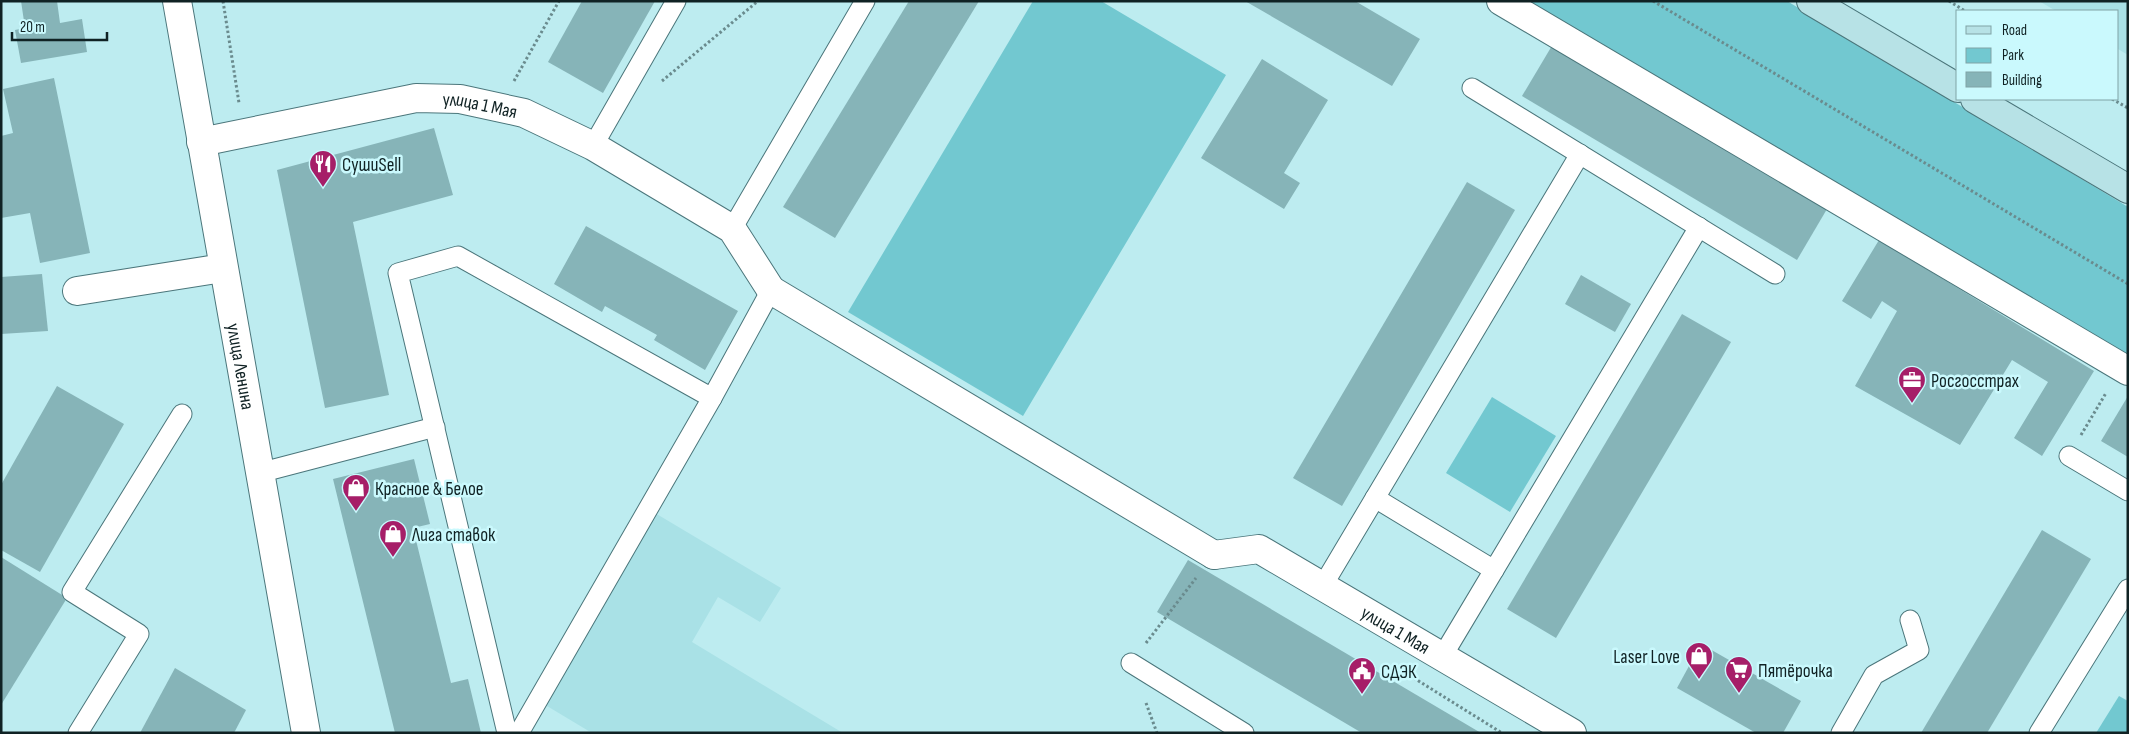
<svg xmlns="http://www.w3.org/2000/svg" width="2129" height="734" font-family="'Sofia Sans Condensed',sans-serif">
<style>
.built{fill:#a9e1e6}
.green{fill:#72c8d0}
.building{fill:#86b4b8}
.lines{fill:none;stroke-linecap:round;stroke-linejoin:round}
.service-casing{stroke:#4b767b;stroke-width:21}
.pedestrian-casing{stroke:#4b767b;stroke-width:30}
.minor-casing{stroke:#4b767b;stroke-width:30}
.secondary-casing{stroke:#4b767b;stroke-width:30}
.path{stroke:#6a8b8e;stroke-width:3;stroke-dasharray:2.5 2.5;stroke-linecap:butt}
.service{stroke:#fff;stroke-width:19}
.pedestrian{stroke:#fff;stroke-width:28}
.minor{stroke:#fff;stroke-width:28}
.secondary{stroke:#b7e2e6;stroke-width:28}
.labels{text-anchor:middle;stroke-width:5;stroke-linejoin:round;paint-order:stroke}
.street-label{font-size:19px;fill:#102224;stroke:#caf9fd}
.poi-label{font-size:19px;fill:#102224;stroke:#caf9fd;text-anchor:start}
</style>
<rect width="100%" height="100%" fill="#bdecf0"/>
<!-- built -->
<g class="built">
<polygon points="2039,1 2128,1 2128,55 2118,49 2118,11 2056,11"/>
<polygon points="655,513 781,588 760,622 718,597 692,642 843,733 592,733 542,703"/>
</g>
<!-- green -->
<g class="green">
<polygon points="1033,1 1101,1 1226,75 1023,416 848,312"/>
<polygon points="1490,1 1787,1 2128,207 2128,384"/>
<polygon points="1492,397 1556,436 1510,512 1446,473"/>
<polygon points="2119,696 2128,701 2128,733 2096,733"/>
</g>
<!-- building -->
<g class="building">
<polygon points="21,1 57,1 60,23 82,19 87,52 21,63 15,30 25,28"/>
<polygon points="582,1 655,1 603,93 548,62"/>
<polygon points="909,1 979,1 835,238 783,207"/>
<polygon points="1245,1 1355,1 1420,39 1392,86"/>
<polygon points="1553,44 1827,209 1797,260 1522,96"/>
<polygon points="1262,59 1328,100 1284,173 1300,183 1284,209 1201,158"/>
<polygon points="54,78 90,253 40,263 30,213 1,218 1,136 13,133 3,89"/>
<polygon points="434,128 453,195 353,222 389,395 325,408 277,170"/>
<polygon points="1467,182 1515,210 1342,506 1293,478"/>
<polygon points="586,226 738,311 705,370 654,340 657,335 605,306 602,312 554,284"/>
<polygon points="1879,240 2094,371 2042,456 2014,438 2048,382 2012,360 1960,445 1855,386 1897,311 1882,301 1871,319 1842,301"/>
<polygon points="42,274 48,331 1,334 1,277"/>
<polygon points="1581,275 1631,304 1615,332 1565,304"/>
<polygon points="1682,314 1731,342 1556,638 1507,609"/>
<polygon points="57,386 124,424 40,572 1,550 1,485"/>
<polygon points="2128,396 2128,457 2101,441"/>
<polygon points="414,459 430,524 413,528 451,683 468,679 481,733 395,733 333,479"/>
<polygon points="2042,530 2091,559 1987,733 1921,733"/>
<polygon points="1,557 67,598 1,705"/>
<polygon points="1188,560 1481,733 1362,733 1157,612"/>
<polygon points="1701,644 1801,701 1783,733 1756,733 1677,688"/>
<polygon points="175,668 246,710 234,733 140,733"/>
</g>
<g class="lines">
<defs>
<g id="service">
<polyline points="1472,88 1775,274"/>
<polyline points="593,146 676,1"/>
<polyline points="732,229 865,1"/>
<polyline points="2069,456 2128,491"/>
<polyline points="259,473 435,427"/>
<polyline points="1375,498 1494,570"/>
<polyline points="1322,587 1580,154"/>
<polyline points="1442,657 1699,227"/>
<polyline points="1131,663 1244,733"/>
<polyline points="78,733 139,634 72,592 182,414"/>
<polyline points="507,733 398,273 458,256 712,398 771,290"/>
<polyline points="519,733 712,398"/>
<polyline points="1841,733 1874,675 1919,650 1910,620"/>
<polyline points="2039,733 2128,589"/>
</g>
<g id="pedestrian">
<polyline points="1501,1 2128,371"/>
<polyline points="771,290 1214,555"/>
</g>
<g id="minor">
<path id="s1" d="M177,1L306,733"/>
<path id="s2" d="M201,142L416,98L460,99L524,113L593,146L732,229L771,290"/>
<polyline points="77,291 223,268"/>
<path id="s3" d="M1214,555L1259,549L1572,733"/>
</g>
<g id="secondary">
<polyline points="1811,1 1958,88"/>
<polyline points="1975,99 2128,189"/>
</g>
</defs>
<!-- service casing -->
<use href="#service" class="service-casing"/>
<!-- pedestrian casing -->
<use href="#pedestrian" class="pedestrian-casing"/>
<!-- minor casing -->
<use href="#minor" class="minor-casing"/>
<!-- secondary casing -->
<use href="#secondary" class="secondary-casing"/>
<!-- path -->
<g class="path">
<polyline points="223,1 239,103"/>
<polyline points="1653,1 2128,284"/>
<polyline points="1949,1 1965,11"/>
<polyline points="514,81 559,1"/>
<polyline points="662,81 758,1"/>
<polyline points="2112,99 2128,108"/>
<polyline points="2081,435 2106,393"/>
<polyline points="1146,643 1196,578"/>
<polyline points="1401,670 1502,733"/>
<polyline points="1146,703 1157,733"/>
</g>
<!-- service -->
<use href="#service" class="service"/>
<!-- pedestrian -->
<use href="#pedestrian" class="pedestrian"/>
<!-- minor -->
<use href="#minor" class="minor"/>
<!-- secondary -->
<use href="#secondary" class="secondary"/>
</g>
<!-- icons -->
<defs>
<symbol id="restaurant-pin" viewBox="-11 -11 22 30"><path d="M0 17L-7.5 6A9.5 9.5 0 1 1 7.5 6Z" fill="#a61e68" stroke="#caf9fd"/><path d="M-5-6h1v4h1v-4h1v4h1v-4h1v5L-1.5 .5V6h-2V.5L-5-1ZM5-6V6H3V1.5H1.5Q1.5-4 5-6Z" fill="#fff"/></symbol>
<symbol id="office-pin" viewBox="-11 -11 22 30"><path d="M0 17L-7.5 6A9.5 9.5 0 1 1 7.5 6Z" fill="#a61e68" stroke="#caf9fd"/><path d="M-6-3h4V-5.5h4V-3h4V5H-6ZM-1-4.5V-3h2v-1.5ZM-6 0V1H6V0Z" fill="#fff"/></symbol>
<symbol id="shop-pin" viewBox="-11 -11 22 30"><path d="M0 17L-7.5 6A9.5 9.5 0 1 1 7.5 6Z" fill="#a61e68" stroke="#caf9fd"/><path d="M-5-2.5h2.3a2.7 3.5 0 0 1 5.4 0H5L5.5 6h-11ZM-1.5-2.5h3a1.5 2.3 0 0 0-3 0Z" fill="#fff"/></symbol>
<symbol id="supermarket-pin" viewBox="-11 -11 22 30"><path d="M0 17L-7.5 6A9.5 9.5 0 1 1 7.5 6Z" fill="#a61e68" stroke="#caf9fd"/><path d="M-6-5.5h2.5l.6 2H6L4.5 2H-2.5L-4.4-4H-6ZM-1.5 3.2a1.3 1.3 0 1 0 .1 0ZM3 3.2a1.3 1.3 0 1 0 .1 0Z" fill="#fff"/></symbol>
<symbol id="civic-pin" viewBox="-11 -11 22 30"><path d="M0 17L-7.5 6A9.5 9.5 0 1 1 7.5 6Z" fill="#a61e68" stroke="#caf9fd"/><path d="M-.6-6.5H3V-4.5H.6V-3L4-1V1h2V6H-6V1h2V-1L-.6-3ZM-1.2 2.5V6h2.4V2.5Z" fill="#fff"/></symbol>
</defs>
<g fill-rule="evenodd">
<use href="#restaurant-pin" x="307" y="148" width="32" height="43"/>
<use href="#office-pin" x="1896" y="364" width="32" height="43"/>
<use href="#shop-pin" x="340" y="472" width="32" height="43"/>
<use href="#shop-pin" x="377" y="518" width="32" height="43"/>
<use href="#shop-pin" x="1683" y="640" width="32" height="43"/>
<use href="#supermarket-pin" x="1723" y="654" width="32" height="43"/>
<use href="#civic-pin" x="1346" y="655" width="32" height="43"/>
</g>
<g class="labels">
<!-- street labels -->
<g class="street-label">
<text dy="7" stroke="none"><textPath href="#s2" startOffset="284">улица 1 Мая</textPath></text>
<text dy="7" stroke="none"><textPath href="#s1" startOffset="371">улица Ленина</textPath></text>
<text dy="7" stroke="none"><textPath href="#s3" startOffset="204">улица 1 Мая</textPath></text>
</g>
<!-- poi labels -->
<g class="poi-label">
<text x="342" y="171">СушиSell</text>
<text x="1931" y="387">Росгосстрах</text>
<text x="375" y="495">Красное &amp; Белое</text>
<text x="412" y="541">Лига ставок</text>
<text x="1680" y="663" text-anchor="end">Laser Love</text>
<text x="1758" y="677">Пятёрочка</text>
<text x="1381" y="678">СДЭК</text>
</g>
</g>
<!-- border -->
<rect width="2129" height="734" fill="none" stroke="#102224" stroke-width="5"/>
<!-- legend -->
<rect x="1956" y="10" width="162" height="90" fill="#caf9fd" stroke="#80a3a6"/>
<rect x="1966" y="26" width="25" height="8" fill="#b7e2e6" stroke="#80a3a6"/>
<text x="2002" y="35" font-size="15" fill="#102224">Road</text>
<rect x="1966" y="48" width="25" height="15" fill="#72c8d0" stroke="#80a3a6"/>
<text x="2002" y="60" font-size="15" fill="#102224">Park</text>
<rect x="1966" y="72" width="25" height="15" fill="#86b4b8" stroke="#80a3a6"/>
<text x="2002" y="85" font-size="15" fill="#102224">Building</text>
<!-- scale -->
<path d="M12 32v8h95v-8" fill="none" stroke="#102224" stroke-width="2.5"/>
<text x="20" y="32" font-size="15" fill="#102224" stroke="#caf9fd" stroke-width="4" paint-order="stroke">20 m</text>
</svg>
